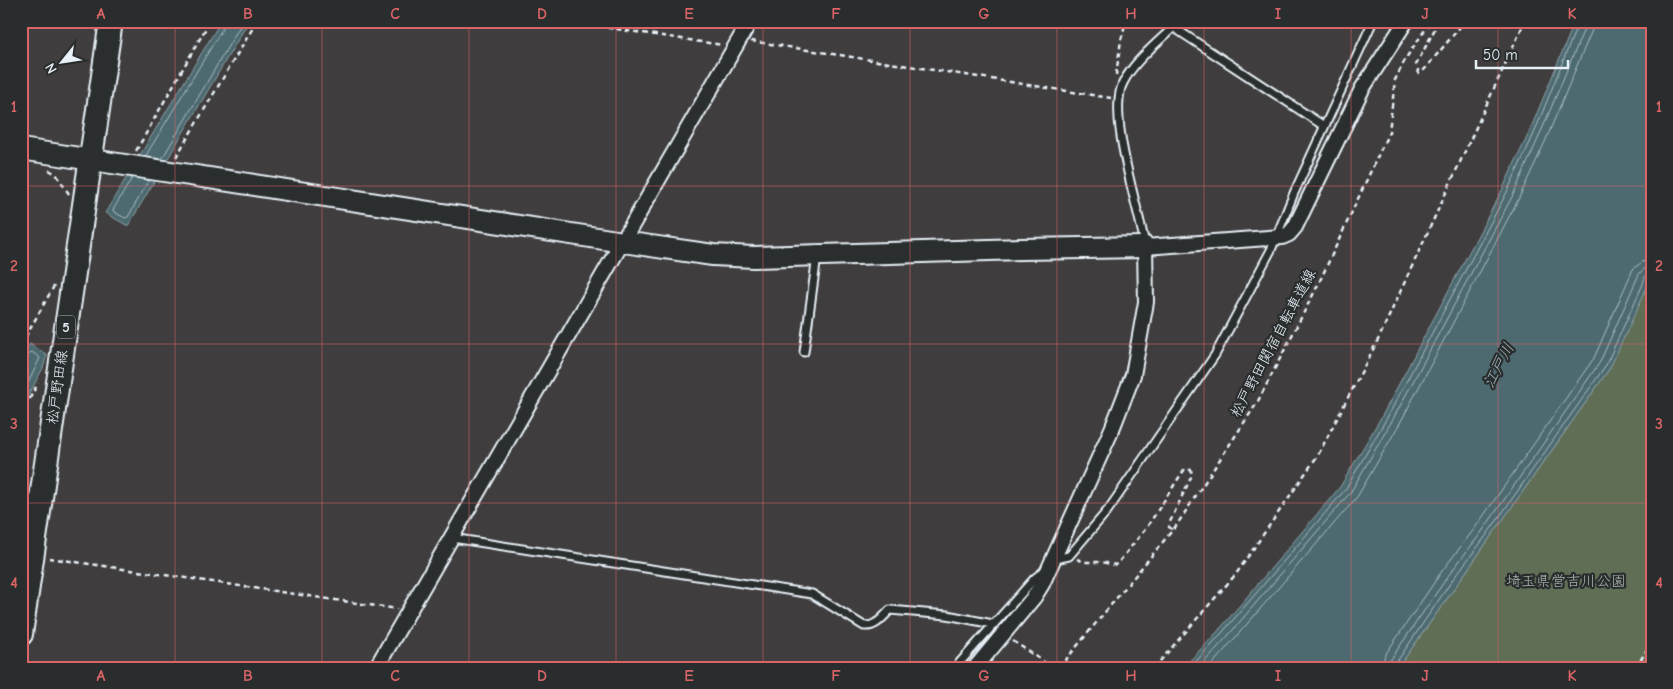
<svg xmlns="http://www.w3.org/2000/svg" width="1673" height="689" font-family="'Comic Neue','Klee One',sans-serif">
<style>
.green{fill:#616e56;stroke:#a4b0a7}
.water{fill:#4d6b71;stroke:#8ba1a7}
.lines{fill:none;stroke-linecap:round;stroke-linejoin:round}
.shore{stroke:#aabbc2;stroke-width:1}
.lane-casing{stroke:#e8f1f8;stroke-width:11}
.street-casing{stroke:#e8f1f8;stroke-width:18}
.secondary-casing{stroke:#e8f1f8;stroke-width:24}
.primary-casing{stroke:#e8f1f8;stroke-width:26}
.path{stroke:#e8f1f8;stroke-width:2.5;stroke-dasharray:5 4;stroke-linecap:butt}
.lane{stroke:#2a2d2e;stroke-width:7}
.street{stroke:#2a2d2e;stroke-width:14}
.secondary{stroke:#2a2d2e;stroke-width:20}
.primary{stroke:#2a2d2e;stroke-width:22}
.grid{fill:none;stroke:#db6466;stroke-width:1;stroke-opacity:0.55}
.labels{text-anchor:middle;stroke-width:4.5;stroke-linejoin:round;paint-order:stroke}
.shield{fill:#2a2d2e;stroke:#afb6bb;stroke-width:1}
.shield-label{font-size:14px;font-weight:bold;fill:#e8f1f8}
.street-label{font-size:15px;fill:#e8f1f8;stroke:#2a2d2e}
.park-label{font-size:15px;fill:#abb6af;stroke:#2a2d2e}
.water-label{font-size:16px;font-style:italic;fill:#a2b5bb;stroke:#2a2d2e}
.neatline{fill:none;stroke:#db6466;stroke-width:2}
.grid-label{font-size:16px;text-anchor:middle;font-weight:bold;fill:#db6466}
</style>
<rect width="100%" height="100%" fill="#403d3e"/>
<filter id="ink" filterUnits="userSpaceOnUse"><feTurbulence type="fractalNoise" baseFrequency=".02" numOctaves="2"/><feDisplacementMap in="SourceGraphic" scale="10" xChannelSelector="R" yChannelSelector="G"/><feConvolveMatrix kernelMatrix="1 2 1 2 8 2 1 2 1" color-interpolation-filters="sRGB"/></filter>
<g filter="url(#ink)">
<!-- green -->
<polygon class="green" points="1652,259 1652,668 1398,668 1610,368"/>
<!-- water -->
<g class="water">
<polygon points="221,21 249,21 128,226 105,213"/>
<polygon points="1575,21 1652,21 1652,268 1648,285 1610,368 1398,668 1183,668 1218,631 1340,487 1383,414 1502,190 1528,135"/>
<polygon points="30,344 47,355 43,368 21,409 21,356"/>
</g>
<g class="lines">
<!-- shore -->
<g class="shore">
<polyline points="145,157 224,26 225,21"/>
<polyline points="162,159 243,21"/>
<polyline points="132,178 113,210 114,212 125,218 128,217 149,180"/>
<polyline points="21,357 26,357 32,352 40,358 21,398"/>
<polyline points="1190,668 1221,634 1345,490 1388,416 1507,192 1533,136 1579,21"/>
<polyline points="1199,668 1226,638 1350,493 1393,419 1513,195 1538,139 1585,27 1586,21"/>
<polyline points="1209,668 1357,497 1400,423 1519,198 1545,142 1592,30 1593,21"/>
<polyline points="1381,668 1385,655 1442,571 1475,528 1594,358 1633,269 1642,262 1652,260"/>
<polyline points="1389,668 1391,659 1448,576 1481,533 1600,362 1639,274 1644,269 1652,267"/>
<path d="M1395,668L1396,663L1453,579L1486,536L1606,365L1643,284C1644,279 1645,273 1652,274"/>
</g>
<defs>
<g id="lane">
<polyline points="1173,27 1324,126"/>
<path d="M1145,245C1139,209 1107,115 1123,83C1135,59 1161,40 1180,21"/>
<polyline points="804,352 817,256"/>
<path d="M452,538L812,594L864,626C876,627 882,618 890,610L947,615L993,624"/>
<polyline points="1055,559 1069,556 1108,510 1215,355 1271,250 1294,193 1373,21"/>
<polyline points="955,668 1035,578 1044,571"/>
</g>
<g id="street">
<polyline points="376,668 750,21"/>
<polyline points="975,668 1034,597 1042,584 1112,429 1133,375 1146,302 1145,247 1282,237 1289,234 1295,227 1362,89 1406,21"/>
</g>
<polyline id="secondary" points="21,149 623,242 713,255 754,257 1022,249 1145,247"/>
<polyline id="primary" points="21,634 111,21"/>
</defs>
<!-- lane casing -->
<use href="#lane" class="lane-casing"/>
<!-- street casing -->
<use href="#street" class="street-casing"/>
<!-- secondary casing -->
<use href="#secondary" class="secondary-casing"/>
<!-- primary casing -->
<use href="#primary" class="primary-casing"/>
<!-- path -->
<g class="path">
<polyline points="563,21 722,45"/>
<polyline points="1439,21 1416,65 1419,73 1424,70 1465,21"/>
<polyline points="751,41 1111,98"/>
<polyline points="1116,75 1121,40 1126,21"/>
<polyline points="136,151 210,21"/>
<polyline points="176,157 257,21"/>
<polyline points="49,170 56,174 69,194"/>
<polyline points="21,345 54,286"/>
<polyline points="21,415 38,383"/>
<polyline points="49,558 397,609"/>
<polyline points="1077,559 1084,562 1102,562 1115,565 1118,563 1147,527 1180,476 1185,469 1191,470 1192,475 1169,524 1169,527 1173,530"/>
<polyline points="1013,641 1053,668"/>
<polyline points="1059,668 1176,526 1257,403 1317,287 1389,132 1395,80 1406,58 1431,21"/>
<polyline points="1154,668 1236,574 1318,455 1379,338 1525,21"/>
<polyline points="1636,668 1652,641"/>
</g>
<!-- lane -->
<use href="#lane" class="lane"/>
<!-- street -->
<use href="#street" class="street"/>
<!-- secondary -->
<use href="#secondary" class="secondary"/>
<!-- primary -->
<use href="#primary" class="primary"/>
</g>
</g>
<!-- grid -->
<path class="grid" d="M175,21V668M322,21V668M469,21V668M616,21V668M763,21V668M910,21V668M1057,21V668M1204,21V668M1351,21V668M1498,21V668M21,186H1652M21,344H1652M21,503H1652"/>
<g class="labels">
<!-- shield labels -->
<rect class="shield" x="57" y="315.5" width="18" height="23" rx="4"/>
<g class="shield-label">
<text x="66" y="332">5</text>
</g>
<!-- street labels -->
<g class="street-label">
<text transform="translate(1273 343) rotate(-62)" y="5">松戸野田関宿自転車道線</text>
<text transform="translate(57 387) rotate(-82)" y="5">松戸野田線</text>
</g>
<!-- park labels -->
<g class="park-label">
<text x="1566" y="586">埼玉県営吉川公園</text>
</g>
<!-- water labels -->
<g class="water-label">
<text transform="translate(1498 365) rotate(-62)" y="6">江戸川</text>
</g>
</g>
<!-- margin -->
<rect width="1673" height="689" fill="none" stroke="#2a2d2e" stroke-width="55"/>
<!-- north arrow -->
<g transform="translate(62 62) rotate(240)" stroke="#2a2d2e" stroke-width="4" paint-order="stroke">
<path d="M0-4L9 19L0 12L-9 19Z" fill="#e8f1f8"/>
<text y="-8" font-size="14" font-weight="bold" text-anchor="middle" fill="#e8f1f8">N</text>
</g>
<!-- scale -->
<path d="M1476 60v8h92v-8" fill="none" stroke="#e8f1f8" stroke-width="2.5"/>
<text x="1483" y="60" font-size="15" fill="#e8f1f8" stroke="#2a2d2e" stroke-width="4" paint-order="stroke">50 m</text>
<rect x="28" y="28" width="1618" height="634" class="neatline"/>
<g class="grid-label">
<text x="101" y="19">A</text>
<text x="248" y="19">B</text>
<text x="395" y="19">C</text>
<text x="542" y="19">D</text>
<text x="689" y="19">E</text>
<text x="836" y="19">F</text>
<text x="984" y="19">G</text>
<text x="1131" y="19">H</text>
<text x="1278" y="19">I</text>
<text x="1425" y="19">J</text>
<text x="1572" y="19">K</text>
<text x="14" y="112">1</text>
<text x="1659" y="112">1</text>
<text x="14" y="271">2</text>
<text x="1659" y="271">2</text>
<text x="14" y="429">3</text>
<text x="1659" y="429">3</text>
<text x="14" y="588">4</text>
<text x="1659" y="588">4</text>
<text x="101" y="681">A</text>
<text x="248" y="681">B</text>
<text x="395" y="681">C</text>
<text x="542" y="681">D</text>
<text x="689" y="681">E</text>
<text x="836" y="681">F</text>
<text x="984" y="681">G</text>
<text x="1131" y="681">H</text>
<text x="1278" y="681">I</text>
<text x="1425" y="681">J</text>
<text x="1572" y="681">K</text>
</g>
</svg>
